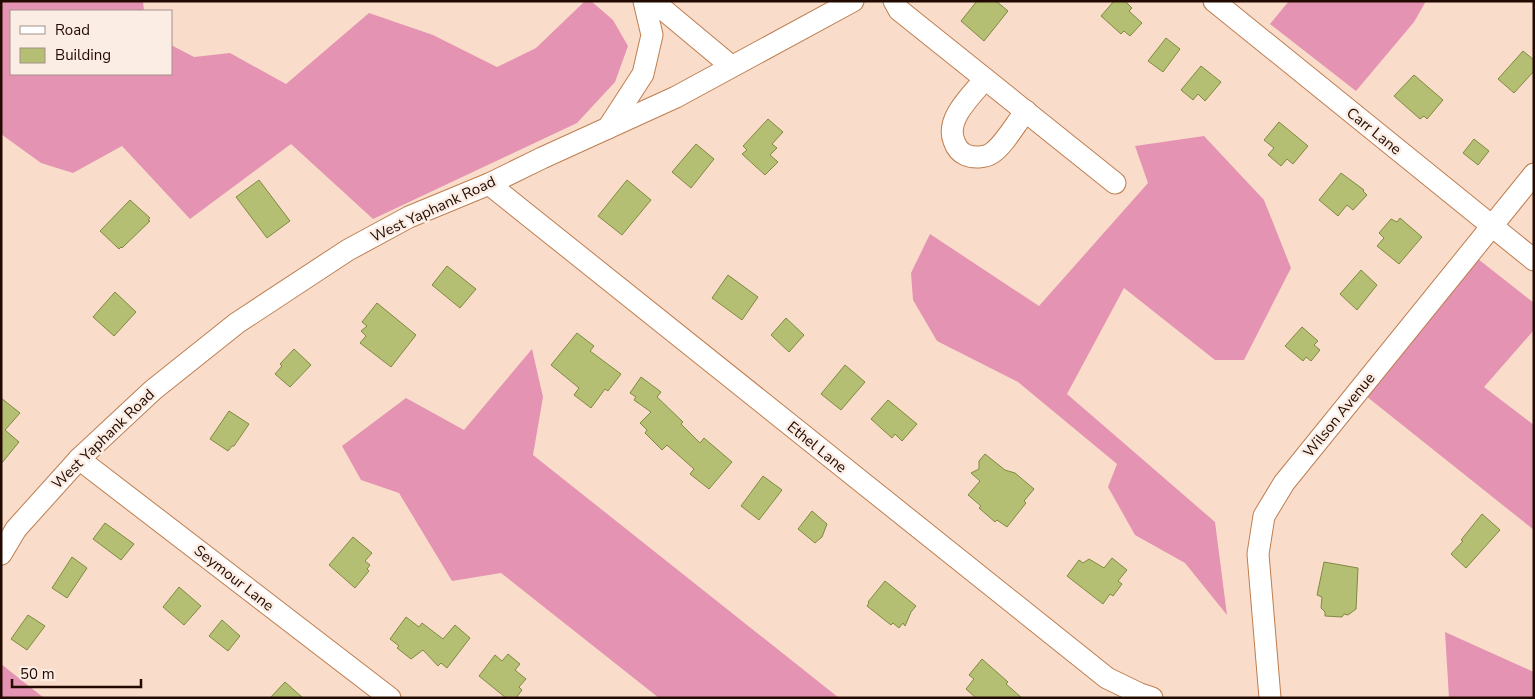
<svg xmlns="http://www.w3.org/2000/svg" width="1535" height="699" font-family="'Nunito Sans',sans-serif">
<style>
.forest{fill:#e493b2}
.building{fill:#b4bf73;stroke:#808a3f}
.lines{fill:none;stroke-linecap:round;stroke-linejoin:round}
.minor-casing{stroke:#be7e50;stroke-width:23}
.minor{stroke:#fff;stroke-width:21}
.labels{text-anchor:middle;stroke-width:5;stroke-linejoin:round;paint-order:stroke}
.street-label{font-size:15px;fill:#220a00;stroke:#fbede4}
</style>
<rect width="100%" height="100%" fill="#f9ddca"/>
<!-- forest -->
<g class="forest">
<polygon points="1,1 143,1 144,11 11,11 11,74 171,74 171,45 194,57 230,53 286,84 369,13 433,35 497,67 536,48 585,1 591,1 613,20 628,46 615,82 577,123 373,219 291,144 190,219 122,146 73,173 41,163 1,134"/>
<polygon points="1289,1 1426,1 1414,22 1356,91 1270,24"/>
<polygon points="1204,136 1264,200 1291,268 1244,360 1215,360 1124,288 1067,394 1215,522 1227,615 1185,563 1135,535 1108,487 1117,464 1018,382 937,341 913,300 911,273 930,234 1039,306 1148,183 1135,146"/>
<polygon points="1478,259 1534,303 1534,330 1484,387 1534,425 1534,530 1366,396"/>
<polygon points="532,349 543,397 533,455 839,698 659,698 501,573 452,581 399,493 361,480 342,446 406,398 464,430"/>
<polygon points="1445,632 1534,672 1534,698 1449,698"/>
<polygon points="1,664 44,698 1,698"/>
</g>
<!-- building -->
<g class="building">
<polygon points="977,1 996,1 1008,11 984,41 961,21"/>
<polygon points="1114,1 1125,1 1132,8 1129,11 1142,23 1130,36 1124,31 1121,34 1101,16"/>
<polygon points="1166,38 1180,49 1163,72 1148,61"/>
<polygon points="1523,51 1534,60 1534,71 1514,93 1498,79"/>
<polygon points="1201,66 1221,82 1205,101 1198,94 1193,100 1181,90"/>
<polygon points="1414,75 1443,100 1427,119 1424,116 1420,119 1394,96"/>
<polygon points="768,119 783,132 772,144 777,148 770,155 778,162 765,175 742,154 747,150 743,146"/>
<polygon points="1279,122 1308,146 1293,164 1287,159 1281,166 1268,155 1274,148 1264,140"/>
<polygon points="1474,139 1489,151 1478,165 1463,153"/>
<polygon points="696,144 714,159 691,188 672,172"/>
<polygon points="1341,173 1364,190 1363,191 1367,195 1353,210 1347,205 1338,216 1319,200"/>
<polygon points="259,180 290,221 267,238 236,197"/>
<polygon points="627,180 651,200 622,235 598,216"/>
<polygon points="130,200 150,218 148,220 150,221 122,248 121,247 119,249 100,231"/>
<polygon points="1400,218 1422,237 1399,264 1377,246 1384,238 1379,233 1391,219 1397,222"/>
<polygon points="447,266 476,289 460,308 432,285"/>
<polygon points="1361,270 1377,285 1357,310 1340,294"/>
<polygon points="728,275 758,297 742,320 712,298"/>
<polygon points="115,292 136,312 114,336 93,317"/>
<polygon points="377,303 416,335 391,367 360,343 366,336 361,331 367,326 362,322"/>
<polygon points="786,318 804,335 789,352 771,335"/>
<polygon points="1302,327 1318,341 1314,345 1320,350 1311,361 1306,357 1303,361 1285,346"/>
<polygon points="577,333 594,346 590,351 621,374 608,391 605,389 591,408 574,395 579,388 551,365"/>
<polygon points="294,349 311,365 290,387 275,374 282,366 280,364"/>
<polygon points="845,365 865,382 841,410 821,394"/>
<polygon points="641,377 661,392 657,397 683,422 681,424 700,443 704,438 732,462 709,489 690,474 694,469 667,445 662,450 645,433 647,430 640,423 651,412 634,400 636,397 630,393"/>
<polygon points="1,398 20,413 5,430 19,442 1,464"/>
<polygon points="888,400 917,424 902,441 895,434 892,438 871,419"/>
<polygon points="229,411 249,424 234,446 232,446 228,451 210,439"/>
<polygon points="985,454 1005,470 1015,473 1034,489 1024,501 1026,503 1007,527 997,520 995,522 979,508 981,506 968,495 980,481 971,473 979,469 979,461"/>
<polygon points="763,476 782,490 759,520 741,506"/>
<polygon points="812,511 827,524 822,537 815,543 798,529"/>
<polygon points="1482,514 1500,530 1466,568 1451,554 1463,541 1461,540"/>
<polygon points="105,523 134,544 121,560 93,539"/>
<polygon points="353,537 372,553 365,561 370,565 367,569 369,571 355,588 329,565"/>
<polygon points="72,557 87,568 67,598 52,588"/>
<polygon points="1112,558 1127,570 1118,581 1122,584 1113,596 1110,594 1103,604 1067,576 1079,560 1083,563 1089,559 1104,568"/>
<polygon points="1324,562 1358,568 1356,609 1348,615 1344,614 1342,617 1325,616 1325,612 1321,608 1322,597 1317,595"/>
<polygon points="885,581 916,606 911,612 905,626 903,623 899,628 893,623 891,625 867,606 869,603 868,602"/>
<polygon points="179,587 201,606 184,625 163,607"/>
<polygon points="28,615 45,626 27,650 11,639"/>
<polygon points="406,617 419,627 422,623 443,639 455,625 470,638 447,668 441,663 438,666 423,650 411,659 397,648 399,646 390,639"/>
<polygon points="222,620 240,636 228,651 209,636"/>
<polygon points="508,654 520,664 515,670 526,679 519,687 522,690 516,698 506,698 479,676 495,655 502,661"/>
<polygon points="982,659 1008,682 1006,684 1022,698 976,698 966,689 974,679 969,675"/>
<polygon points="285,682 303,698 270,698"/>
</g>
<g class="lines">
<defs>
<g id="minor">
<polyline points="653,1 731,66"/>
<polyline points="894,1 899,10 1115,183"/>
<polyline points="1214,1 1534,260"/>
<path d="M985,79C972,95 945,119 954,141C956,147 959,152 966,155C973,158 985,158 992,153C1004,145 1016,123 1026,111"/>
<polyline points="608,128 643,74 652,35 644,1"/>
<polyline points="489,184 1107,678 1140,694 1152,698"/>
<polyline points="79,459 390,698"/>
<polyline points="1,554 16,529 79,459 153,390 237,323 348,250 409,217 489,184 542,158 676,97 853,1"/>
<polyline points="1270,698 1258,554 1264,516 1284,483 1534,174"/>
</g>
</defs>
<!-- minor casing -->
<use href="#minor" class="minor-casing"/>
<!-- minor -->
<use href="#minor" class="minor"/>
</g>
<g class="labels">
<!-- street labels -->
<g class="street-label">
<text transform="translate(1374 131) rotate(39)" y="5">Carr Lane</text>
<text transform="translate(433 209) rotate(-25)" y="5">West Yaphank Road</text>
<text transform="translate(1339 415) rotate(-51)" y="5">Wilson Avenue</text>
<text transform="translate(103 439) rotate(-44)" y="5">West Yaphank Road</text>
<text transform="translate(817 447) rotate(39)" y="5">Ethel Lane</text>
<text transform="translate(234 578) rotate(38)" y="5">Seymour Lane</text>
</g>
</g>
<!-- border -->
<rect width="1535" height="699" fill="none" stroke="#220a00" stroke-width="5"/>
<!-- legend -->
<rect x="10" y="10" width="162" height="65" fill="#fbede4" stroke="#a49289"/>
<rect x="20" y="26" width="25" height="8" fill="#ffffff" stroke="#a49289"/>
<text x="55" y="35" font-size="15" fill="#220a00">Road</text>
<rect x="20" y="48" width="25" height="15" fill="#b4bf73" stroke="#a49289"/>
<text x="55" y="60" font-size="15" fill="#220a00">Building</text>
<!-- scale -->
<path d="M12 679v8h129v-8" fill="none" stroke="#220a00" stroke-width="2.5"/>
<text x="20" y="679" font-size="15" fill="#220a00" stroke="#fbede4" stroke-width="4" paint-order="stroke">50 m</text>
</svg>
